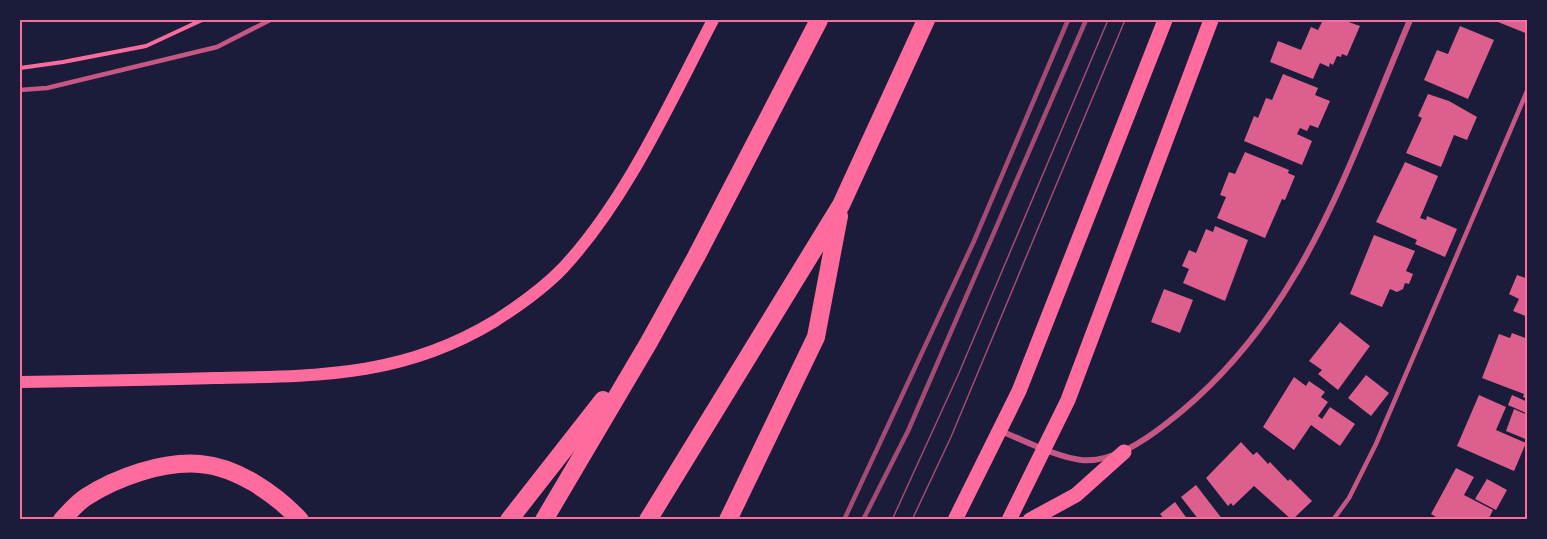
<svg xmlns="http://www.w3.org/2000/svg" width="1547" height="539" font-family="'Noto Serif',serif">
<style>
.building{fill:#dd5f8e}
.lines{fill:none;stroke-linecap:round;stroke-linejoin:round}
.path{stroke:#ff6b9d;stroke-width:4}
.service{stroke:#c65784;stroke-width:4.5}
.minor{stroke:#c65784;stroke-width:6}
.secondary{stroke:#ff6b9d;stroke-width:12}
.primary{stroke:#ff6b9d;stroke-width:15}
.motorway{stroke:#ff6b9d;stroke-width:18}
.tram{stroke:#a44b75;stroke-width:1.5}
.rail{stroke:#a44b75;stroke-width:4.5}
.neatline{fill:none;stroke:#ff6b9d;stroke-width:2}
</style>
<rect width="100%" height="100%" fill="#1b1b3a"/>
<!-- building -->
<g class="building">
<polygon points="1323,20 1343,20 1360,26 1347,56 1342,54 1341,57 1337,56 1333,65 1330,63 1329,67 1320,63 1313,79 1270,62 1278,41 1301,50 1311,27 1318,30"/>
<polygon points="1493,20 1528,20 1528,34"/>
<polygon points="1460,26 1494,40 1468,99 1424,80 1437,50 1448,54"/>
<polygon points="1283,74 1318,88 1315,95 1330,101 1318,128 1310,125 1307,131 1300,128 1297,134 1312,141 1302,165 1244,141 1254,116 1258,118 1266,98 1272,100"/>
<polygon points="1428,94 1449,101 1477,117 1467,140 1454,135 1441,167 1406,153 1422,118 1418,116"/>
<polygon points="1245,152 1289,170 1288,173 1295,176 1285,200 1282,199 1265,238 1217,218 1226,197 1220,195 1229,172 1235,174"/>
<polygon points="1405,162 1438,176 1420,218 1426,220 1427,216 1457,229 1445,257 1415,244 1417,240 1376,222"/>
<polygon points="1215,226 1248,240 1225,301 1183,283 1189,269 1182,266 1189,250 1196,253 1206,229 1213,232"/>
<polygon points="1374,235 1415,251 1406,271 1413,274 1409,284 1405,283 1403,289 1397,292 1390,289 1382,307 1350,294"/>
<polygon points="1517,275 1528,279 1528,317 1513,311 1519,299 1509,294"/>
<polygon points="1164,289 1193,300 1180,333 1151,322"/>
<polygon points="1340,322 1370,346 1338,390 1318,374 1322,370 1309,361"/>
<polygon points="1512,333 1528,339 1528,399 1523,397 1524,394 1482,378 1499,334 1510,338"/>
<polygon points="1366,375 1389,393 1371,416 1348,398"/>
<polygon points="1294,377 1306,386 1309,381 1325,392 1321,397 1328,402 1318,416 1322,419 1330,407 1355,424 1340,446 1311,425 1294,450 1263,427"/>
<polygon points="1479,395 1506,407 1496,430 1526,443 1514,471 1457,446"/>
<polygon points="1512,395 1528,402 1528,414 1508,405"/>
<polygon points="1514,409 1528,415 1528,440 1506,431"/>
<polygon points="1241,442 1253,455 1257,452 1268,464 1270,462 1288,481 1290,479 1312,501 1292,520 1254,486 1233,506 1231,503 1228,506 1206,478"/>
<polygon points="1456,468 1474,477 1464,495 1493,510 1488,520 1441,520 1431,514"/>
<polygon points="1487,479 1507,490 1496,510 1475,499"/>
<polygon points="1196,485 1223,520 1199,520 1181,497"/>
<polygon points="1175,502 1188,520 1165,520 1160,514"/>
</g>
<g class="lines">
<!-- path -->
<polyline class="path" points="20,68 63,62 146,46 202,20"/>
<!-- service -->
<g class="service">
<polyline points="20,90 47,88 217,47 270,20"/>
<polyline points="1333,520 1349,498 1376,444 1528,89"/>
</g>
<!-- minor -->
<path class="minor" d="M1000,431C1024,440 1056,457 1081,460C1112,463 1144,441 1167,423C1302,319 1346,170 1410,20"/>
<!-- secondary -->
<path class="secondary" d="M20,382C85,381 150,380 215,378C319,376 403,377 495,321C520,305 543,289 563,268C627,199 670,102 713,20"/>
<!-- primary -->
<g class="primary">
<polyline points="955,520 1019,391 1165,20"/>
<polyline points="1009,520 1068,400 1211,20"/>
<polyline points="1030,520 1076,495 1124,452"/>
</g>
<!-- motorway -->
<g class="motorway">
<path d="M62,520C69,512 77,503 86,497C117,477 163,461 200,464C237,467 276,494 300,520"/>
<polyline points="509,520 603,400"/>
<polyline points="544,520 649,342 696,257 819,20"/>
<polyline points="648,520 841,205 926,20"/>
<polyline points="728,520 816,337 839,216"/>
</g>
<!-- tram -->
<g class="tram">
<polyline points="892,520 959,373 1108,20"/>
<polyline points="912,520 951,437 1125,20"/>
</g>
<!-- rail -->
<g class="rail">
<polyline points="844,520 974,241 1068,20"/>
<polyline points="863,520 908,431 1086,20"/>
</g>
</g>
<!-- border -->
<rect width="1547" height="539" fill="none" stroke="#1b1b3a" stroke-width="42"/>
<rect x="21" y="21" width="1505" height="497" class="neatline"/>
</svg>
